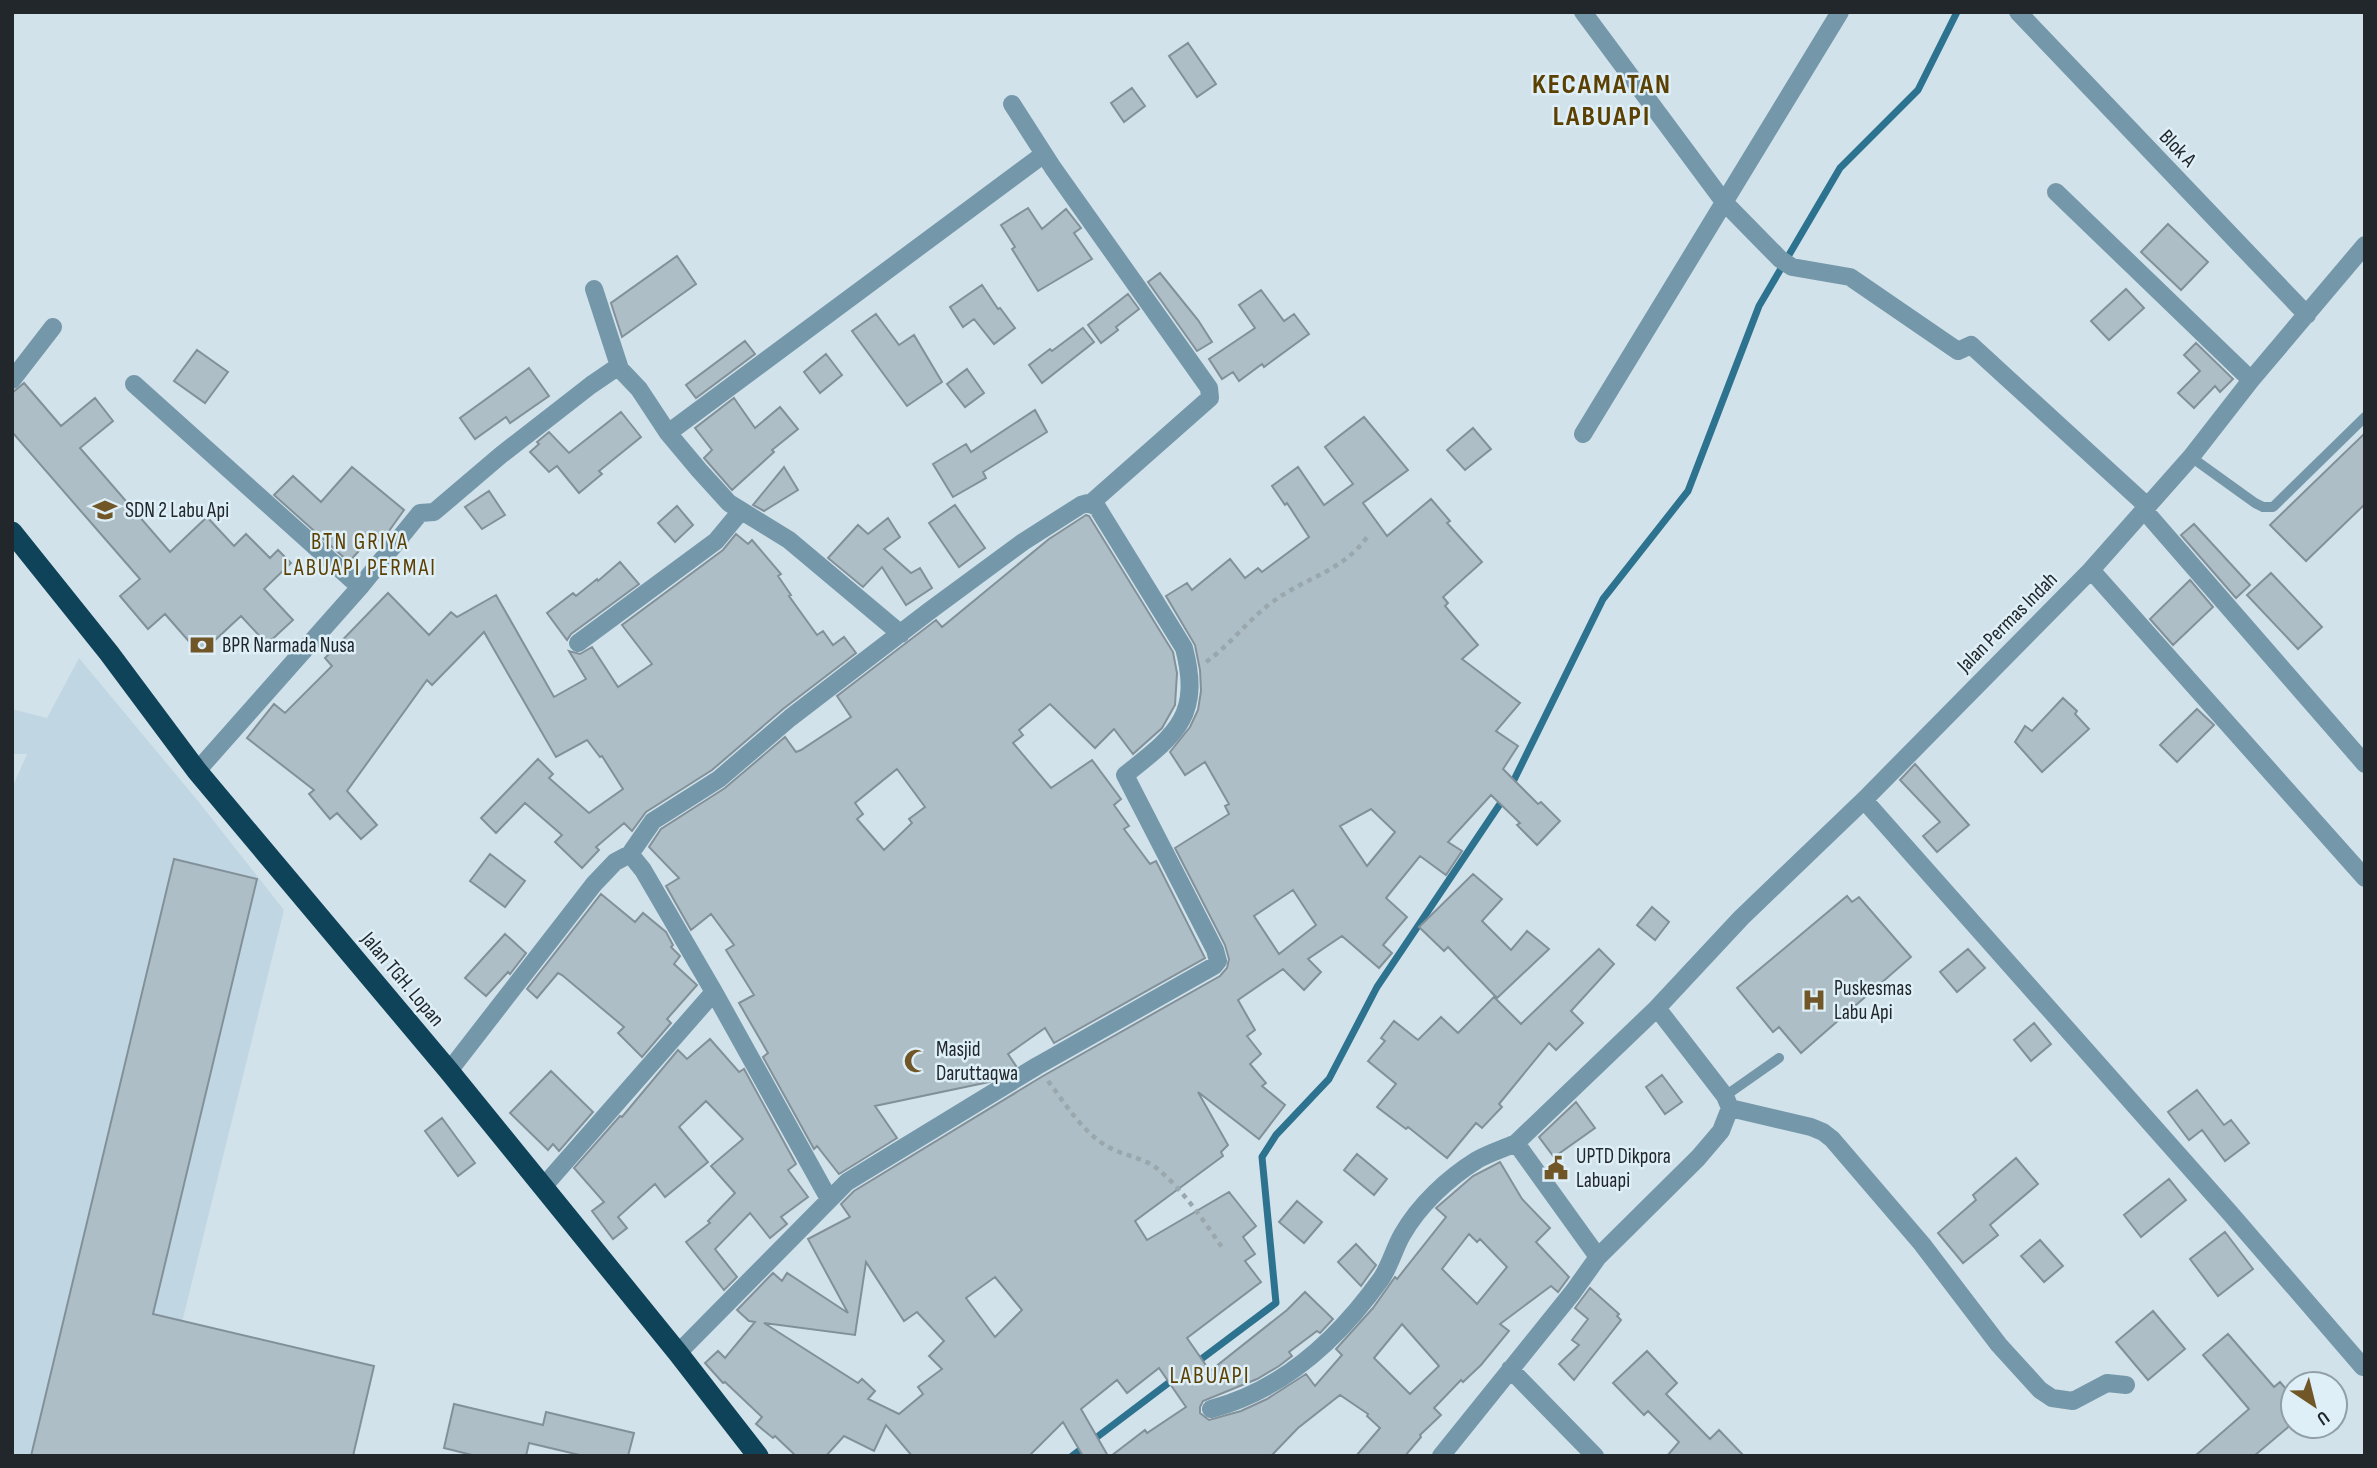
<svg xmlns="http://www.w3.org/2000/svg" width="2377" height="1468" viewBox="0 0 2377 1468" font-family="'Sofia Sans Condensed',sans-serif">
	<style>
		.built { fill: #c0d7e3 }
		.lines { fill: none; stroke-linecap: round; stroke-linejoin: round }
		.stream { stroke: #2d7390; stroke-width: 7 }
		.building { fill: #aebec6; stroke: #829199; stroke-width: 2; fill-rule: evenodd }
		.path { stroke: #9aa7ad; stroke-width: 4.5; stroke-dasharray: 5 5; stroke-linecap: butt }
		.lane { stroke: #7498aa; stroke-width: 10 }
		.street { stroke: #7498aa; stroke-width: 18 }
		.highway { stroke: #0f4359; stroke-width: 21 }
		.labels { text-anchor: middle; stroke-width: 5; stroke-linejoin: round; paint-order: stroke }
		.street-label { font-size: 21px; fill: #21272a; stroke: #dfeff8 }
		.poi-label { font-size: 21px; fill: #21272a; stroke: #dfeff8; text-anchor: start }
		.neighbourhood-label { font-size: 23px; letter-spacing: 2px; fill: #5b4002; stroke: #dfeff8 }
		.quarter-label { font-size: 24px; letter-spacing: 2px; fill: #5b4002; stroke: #dfeff8 }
		.district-label { font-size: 28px; font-weight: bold; letter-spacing: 2px; fill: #5b4002; stroke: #dfeff8 }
	</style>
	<rect width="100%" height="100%" fill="#d2e2ea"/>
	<!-- built -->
	<path class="built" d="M79 658 198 801 284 910 149 1456H12V788L27 754H12V709L47 718Z"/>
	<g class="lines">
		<!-- stream -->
		<path class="stream" d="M1510 788 1603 599 1688 491 1759 306 1840 168 1918 90 1957 12
			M1196 1363 1276 1303 1262 1157 1276 1135 1329 1079 1377 987 1504 798
			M1072 1456 1175 1378"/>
	</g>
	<!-- building -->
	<path class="building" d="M1188 43 1216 84 1197 97 1169 56Z
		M1132 88 1145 106 1124 122 1111 103Z
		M1028 208 1042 229 1066 209 1081 228 1074 233 1092 259 1038 291 1012 249 1015 247 1001 225Z
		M2168 224 2208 262 2181 290 2141 252Z
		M677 256 696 284 622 337 611 303Z
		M1160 273 1198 320 1212 342 1197 351 1148 282Z
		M982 285 998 309 1000 308 1015 328 994 344 974 319 963 327 950 307Z
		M2126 289 2144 308 2109 340 2091 321Z
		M1261 290 1284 321 1294 314 1309 334 1264 367 1262 364 1239 381 1233 372 1222 379 1209 359 1255 328 1239 305Z
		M1128 294 1139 309 1116 327 1118 330 1101 343 1088 325Z
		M876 314 899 345 914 335 942 382 907 406 852 331Z
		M1083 328 1094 342 1042 383 1029 365 1050 349 1052 351Z
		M745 341 755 354 696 398 686 385Z
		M2196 343 2233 379 2220 392 2215 386 2194 408 2178 393 2200 371 2184 355Z
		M197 350 228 372 205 403 174 381Z
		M826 354 842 375 820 393 804 372Z
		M529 368 549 396 510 423 506 417 475 439 460 418Z
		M967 369 984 393 965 407 947 384Z
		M24 383 61 426 95 398 113 421 80 448 170 552 207 517 234 546 246 534 270 558 278 550 291 563 264 589 293 620 267 644 241 616 200 654 165 614 148 629 120 596 140 579 12 432V393Z
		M734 398 755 428 780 407 798 429 772 450 774 452 732 490 704 458 712 450 695 428Z
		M1035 410 1047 432 983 472 986 478 953 497 933 464 966 444 971 452Z
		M621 412 641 437 599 471 602 474 579 493 557 466 549 472 530 452 539 444 537 442 549 432 569 453Z
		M1364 417 1408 470 1363 503 1387 536 1431 499 1450 521 1447 523 1482 562 1443 597 1448 603 1445 606 1478 645 1462 659 1520 703 1496 731 1518 746 1503 769 1538 804 1541 802 1560 821 1537 845 1517 825 1520 823 1491 795 1448 842 1462 851 1446 875 1420 856 1386 898 1407 917 1383 945 1392 953 1379 968 1342 936 1308 959 1321 972 1304 990 1283 969 1238 1000 1255 1030 1247 1036 1261 1054 1250 1064 1266 1083 1262 1086 1285 1105 1259 1139 1198 1092 1228 1145 1221 1152 1223 1156 1135 1221 1147 1240 1229 1192 1256 1226 1243 1237 1255 1254 1245 1261 1261 1282 1187 1338 1210 1371 1287 1310 1305 1292 1333 1319 1320 1333 1317 1331 1289 1352 1292 1356 1279 1366 1257 1379 1203 1401 1200 1407V1413L1209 1420 1241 1411 1267 1399 1306 1374 1315 1386 1342 1355 1336 1349 1373 1308 1395 1277 1397 1279 1446 1217 1436 1208 1473 1176 1500 1162 1522 1199 1550 1228 1536 1242 1569 1277 1558 1292 1551 1286 1500 1324 1509 1331 1481 1365 1463 1382 1461 1380 1434 1408 1441 1415 1420 1435 1421 1437 1405 1456H1356L1380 1428 1367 1416 1368 1414 1340 1395 1298 1428 1271 1456H1111L1145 1430 1147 1433 1186 1407 1159 1368 1127 1393 1117 1380 1081 1409 1108 1456H1083L1063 1422 1029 1456H912L886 1425 874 1451 844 1436 826 1456H796L775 1436 773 1438 756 1424 762 1417 725 1382 723 1383 705 1363 718 1351 725 1358 755 1322 749 1321 737 1310 773 1273 782 1281 787 1273 848 1313 808 1239 850 1217 841 1204 854 1191 1043 1076 1220 976 1227 968 1229 959 1225 945 1175 848 1229 814 1225 806 1229 804 1205 762 1185 775 1170 752 1190 727 1198 710 1201 691 1200 670 1195 645 1166 596 1187 583 1192 590 1230 559 1245 578 1258 568 1262 572 1309 537 1287 503 1285 505 1272 486 1298 467 1324 505 1353 484 1325 447ZM1371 809 1395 832 1367 866 1340 826ZM1293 890 1316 925 1279 954 1254 916ZM1469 1234 1477 1242 1480 1239 1507 1267 1477 1304 1442 1269ZM866 1262 904 1321 917 1312 944 1341 929 1356 942 1369 918 1387 923 1394 899 1414 868 1399 875 1391 862 1379 858 1383 764 1323 855 1335ZM995 1277 1022 1310 995 1337 966 1298ZM1402 1324 1439 1366 1410 1394 1374 1358Z
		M1473 428 1491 449 1465 470 1447 450Z
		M2365 433V504L2306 561 2270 525Z
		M352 467 404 510 381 542 373 535 349 562 274 495 293 476 321 502Z
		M784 467 798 490 764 511 753 505Z
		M489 491 505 515 482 529 465 507Z
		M955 505 985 548 959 567 929 523Z
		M677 506 693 525 675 542 658 523Z
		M1086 515 1089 516 1173 652 1177 673 1175 705 1162 728 1133 754 1114 729 1095 748 1050 704 1019 730 1023 735 1013 743 1051 788 1092 760 1121 799 1114 805 1129 826 1124 829 1150 864 1156 861 1205 958 1054 1043 1045 1028 1008 1054 1016 1066 989 1082 875 1106 897 1138 839 1174 817 1146 814 1149 763 1057 768 1053 739 1003 754 995 726 950 734 945 711 914 691 930 666 886 679 878 649 847 661 829 725 788 785 737 796 752 801 750 851 717 837 696 936 620 942 627 1049 539ZM897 769 925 807 909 819 912 823 884 850 857 819 863 814 855 803Z
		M888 518 900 537 884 549 911 573 920 568 932 588 906 605 882 567 863 587 828 558 858 525 868 534Z
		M2194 524 2250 585 2236 598 2181 535Z
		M736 534 748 544 752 540 781 574 778 576 791 595 789 596 817 635 823 631 833 645 844 637 856 653 783 709 712 770 646 812 632 831 624 823 596 847 599 850 582 868 555 842 562 835 525 803 496 833 481 818 538 759 553 774 549 778 589 813 623 789 602 756 600 757 587 740 556 757 484 632 432 685 427 680 347 791 377 825 361 839 337 813 330 819 309 794 314 790 247 738 274 704 285 713 332 666 325 658 388 593 429 635 451 612 457 617 496 595 554 697 586 679 569 651 580 654 592 647 618 687 652 664 622 625 723 550Z
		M620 562 639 584 571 634 567 640 547 613 573 593 576 596 597 579 598 581Z
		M2271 573 2322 627 2298 649 2247 595Z
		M2190 580 2213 607 2173 645 2150 619Z
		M2063 698 2077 711 2075 714 2089 729 2042 772 2015 742 2025 726 2032 731Z
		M2197 709 2214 725 2177 762 2160 745Z
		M1915 764 1969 825 1937 852 1923 836 1940 822 1900 780Z
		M490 854 525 881 505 907 470 881Z
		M174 859 257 879 153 1314 374 1366 353 1456H31Z
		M1473 874 1502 899 1482 921 1511 950 1527 931 1549 949 1497 998 1448 947 1444 951 1419 927Z
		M601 894 635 922 643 913 666 932 673 945 671 947 680 956 674 964 697 985 667 1019 671 1023 642 1057 618 1033 624 1027 562 975 558 973 537 998 527 989Z
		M1847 896 1852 902 1859 897 1911 957 1801 1053 1779 1027 1773 1032 1737 988Z
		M1652 907 1669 922 1655 940 1637 925Z
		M505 934 526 953 510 974 508 972 486 996 465 978Z
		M1599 949 1614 964 1571 1011 1583 1023 1556 1050 1549 1043 1499 1104 1502 1107 1482 1128 1476 1123 1447 1158 1408 1127 1406 1129 1377 1107 1396 1084 1368 1061 1385 1041 1381 1038 1394 1021 1418 1040 1441 1017 1458 1033 1494 997 1521 1024Z
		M1968 949 1985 968 1957 992 1940 972Z
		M2034 1023 2051 1044 2031 1061 2014 1040Z
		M710 1039 739 1072 744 1069 796 1164 788 1170 808 1197 781 1217 787 1224 770 1238 750 1213 715 1249 737 1277 724 1290 686 1242 710 1223 708 1221 735 1193 711 1166 743 1139 706 1101 679 1127 708 1162 665 1197 655 1184 618 1217 627 1228 613 1239 592 1211 604 1202 574 1168 620 1116 622 1117 678 1050 687 1059Z
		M551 1071 593 1112 559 1151 553 1144 548 1150 510 1113Z
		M1662 1075 1682 1102 1665 1114 1646 1087Z
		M2197 1090 2224 1125 2231 1120 2249 1143 2225 1161 2202 1130 2189 1140 2168 1112Z
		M1576 1102 1595 1128 1554 1157 1539 1137Z
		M442 1118 475 1163 458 1176 425 1131Z
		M1357 1154 1387 1179 1374 1195 1344 1170Z
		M2016 1158 2038 1184 1990 1225 1998 1235 1963 1263 1938 1233 1976 1200 1973 1195Z
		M2169 1179 2186 1200 2141 1237 2124 1215Z
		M1297 1201 1322 1222 1304 1243 1279 1222Z
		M2225 1232 2253 1269 2218 1296 2190 1259Z
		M2040 1240 2063 1266 2044 1282 2021 1256Z
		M1356 1244 1376 1265 1361 1286 1338 1262Z
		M1590 1288 1619 1314 1617 1316 1621 1320 1574 1380 1559 1364 1579 1345 1572 1340 1588 1319 1575 1308Z
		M2153 1311 2185 1349 2148 1380 2116 1342Z
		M2228 1334 2274 1387 2280 1382 2293 1397V1423L2254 1456H2195L2249 1409 2203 1355Z
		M1647 1351 1677 1383 1666 1394 1710 1439 1719 1430 1744 1456H1667L1679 1442 1648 1411 1644 1415 1613 1383Z
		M454 1404 543 1425 546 1412 634 1433 628 1456H584L529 1443 526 1456H476L444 1448Z"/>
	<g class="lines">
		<!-- path -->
		<path class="path" d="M1206 662C1230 645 1247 621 1271 603 1305 577 1341 573 1368 536
			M1048 1081C1065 1103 1081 1130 1105 1145 1122 1156 1144 1157 1159 1170 1185 1192 1205 1223 1224 1250"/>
		<!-- lane -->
		<path class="lane" d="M2191 457 2255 503 2263 507H2273L2365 417
			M1725 1096 1779 1058"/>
		<!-- street -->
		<path class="street" d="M1583 12 1724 202 1780 259 1792 267 1850 277 1958 351 1971 345 2147 506
			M2018 12 2307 315
			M1012 104 1053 168 1209 388 1210 398 1091 503
			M2056 192 2251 380
			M594 289 620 369 639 389 668 433 699 470 729 503 789 540 901 634
			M12 380 53 327
			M134 384 360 587
			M668 433 1044 154
			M1583 434 1840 12
			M2144 510 2365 764
			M2091 570 2365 878
			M578 643 716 541 741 511
			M197 771 360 587 420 513 434 512 501 455 591 385 613 370 620 369
			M1864 800 2230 1213 2363 1367
			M630 854 643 870 714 992 829 1199
			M449 1071 594 884 615 862 630 854 653 821 719 779 790 718 928 612 1023 542 1081 505 1088 503 1097 507 1184 648C1202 717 1175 735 1125 775L1215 950 1218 961 1214 966 1037 1066 847 1182 678 1353
			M1730 1108 1811 1127 1823 1132 1832 1139 1922 1244 1999 1345 2040 1390 2052 1398 2073 1401 2107 1383 2126 1385
			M543 1187 714 992
			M1598 1257 1516 1143 1657 1008 1741 918 1864 800 2091 570 2191 457 2251 380 2365 245
			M1510 1369 1595 1456
			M1211 1409C1283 1390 1339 1338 1381 1279 1390 1266 1394 1249 1402 1235 1419 1205 1448 1178 1477 1160 1489 1153 1503 1149 1516 1143
			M1441 1456 1573 1292 1598 1257 1698 1158 1721 1131 1730 1108 1725 1096 1657 1008"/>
		<!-- highway -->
		<path class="highway" d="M12 532 109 653 197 771 449 1071 678 1353 758 1456"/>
	</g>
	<!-- icons -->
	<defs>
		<g id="school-bare" transform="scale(1.89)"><path d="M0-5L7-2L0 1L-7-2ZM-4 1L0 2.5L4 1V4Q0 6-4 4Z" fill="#715728" stroke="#dfeff8" stroke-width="2.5" paint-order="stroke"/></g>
		<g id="bank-bare" transform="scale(1.89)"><path d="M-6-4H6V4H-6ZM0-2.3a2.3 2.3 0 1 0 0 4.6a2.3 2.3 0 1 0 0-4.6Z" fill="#715728" stroke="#dfeff8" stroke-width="2.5" paint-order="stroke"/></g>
		<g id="hospital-bare" transform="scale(1.89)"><path d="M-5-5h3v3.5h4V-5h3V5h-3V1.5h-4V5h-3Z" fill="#715728" stroke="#dfeff8" stroke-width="2.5" paint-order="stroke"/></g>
		<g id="mosque-bare" transform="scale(1.89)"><path d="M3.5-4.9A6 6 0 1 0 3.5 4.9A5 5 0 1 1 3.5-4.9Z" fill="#715728" stroke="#dfeff8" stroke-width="2.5" paint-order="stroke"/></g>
		<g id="civic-bare" transform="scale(1.89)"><path d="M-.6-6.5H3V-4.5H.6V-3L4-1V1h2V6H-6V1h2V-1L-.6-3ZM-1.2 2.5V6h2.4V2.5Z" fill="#715728" stroke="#dfeff8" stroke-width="2.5" paint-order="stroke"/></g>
	</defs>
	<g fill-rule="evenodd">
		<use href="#school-bare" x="105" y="510"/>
		<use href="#bank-bare" x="202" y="645"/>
		<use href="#hospital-bare" x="1814" y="1000"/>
		<use href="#mosque-bare" x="916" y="1061"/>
		<use href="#civic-bare" x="1556" y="1168"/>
	</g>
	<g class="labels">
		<!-- street labels -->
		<g class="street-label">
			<text transform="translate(2178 148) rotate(46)" y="7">Blok A</text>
			<text transform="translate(2007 622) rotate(-45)" y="7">Jalan Permas Indah</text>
			<text transform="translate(403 979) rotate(50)" y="7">Jalan TGH. Lopan</text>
		</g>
		<!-- poi labels -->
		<g class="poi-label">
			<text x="125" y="517">SDN 2 Labu Api</text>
			<text x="222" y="652">BPR Narmada Nusa</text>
			<text x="1834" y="995">Puskesmas<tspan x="1834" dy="24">Labu Api</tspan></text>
			<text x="936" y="1056">Masjid<tspan x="936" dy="24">Daruttaqwa</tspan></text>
			<text x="1576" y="1163">UPTD Dikpora<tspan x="1576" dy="24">Labuapi</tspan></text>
		</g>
		<!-- neighbourhood labels -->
		<g class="neighbourhood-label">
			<text x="360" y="549">BTN GRIYA<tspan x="360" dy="26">LABUAPI PERMAI</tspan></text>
		</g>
		<!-- quarter labels -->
		<g class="quarter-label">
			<text x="1210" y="1383">LABUAPI</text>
		</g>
		<!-- district labels -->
		<g class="district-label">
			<text x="1602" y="93">KECAMATAN<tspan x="1602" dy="32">LABUAPI</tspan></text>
		</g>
	</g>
	<!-- border -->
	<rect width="2377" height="1468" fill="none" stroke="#21272a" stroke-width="28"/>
	<!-- north arrow -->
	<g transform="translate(2314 1405) rotate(145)"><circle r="33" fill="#dfeff8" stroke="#939fa6" stroke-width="2"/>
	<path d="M0-5L12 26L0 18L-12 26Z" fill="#715728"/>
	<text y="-10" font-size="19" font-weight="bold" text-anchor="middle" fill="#21272a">U</text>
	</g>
</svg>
